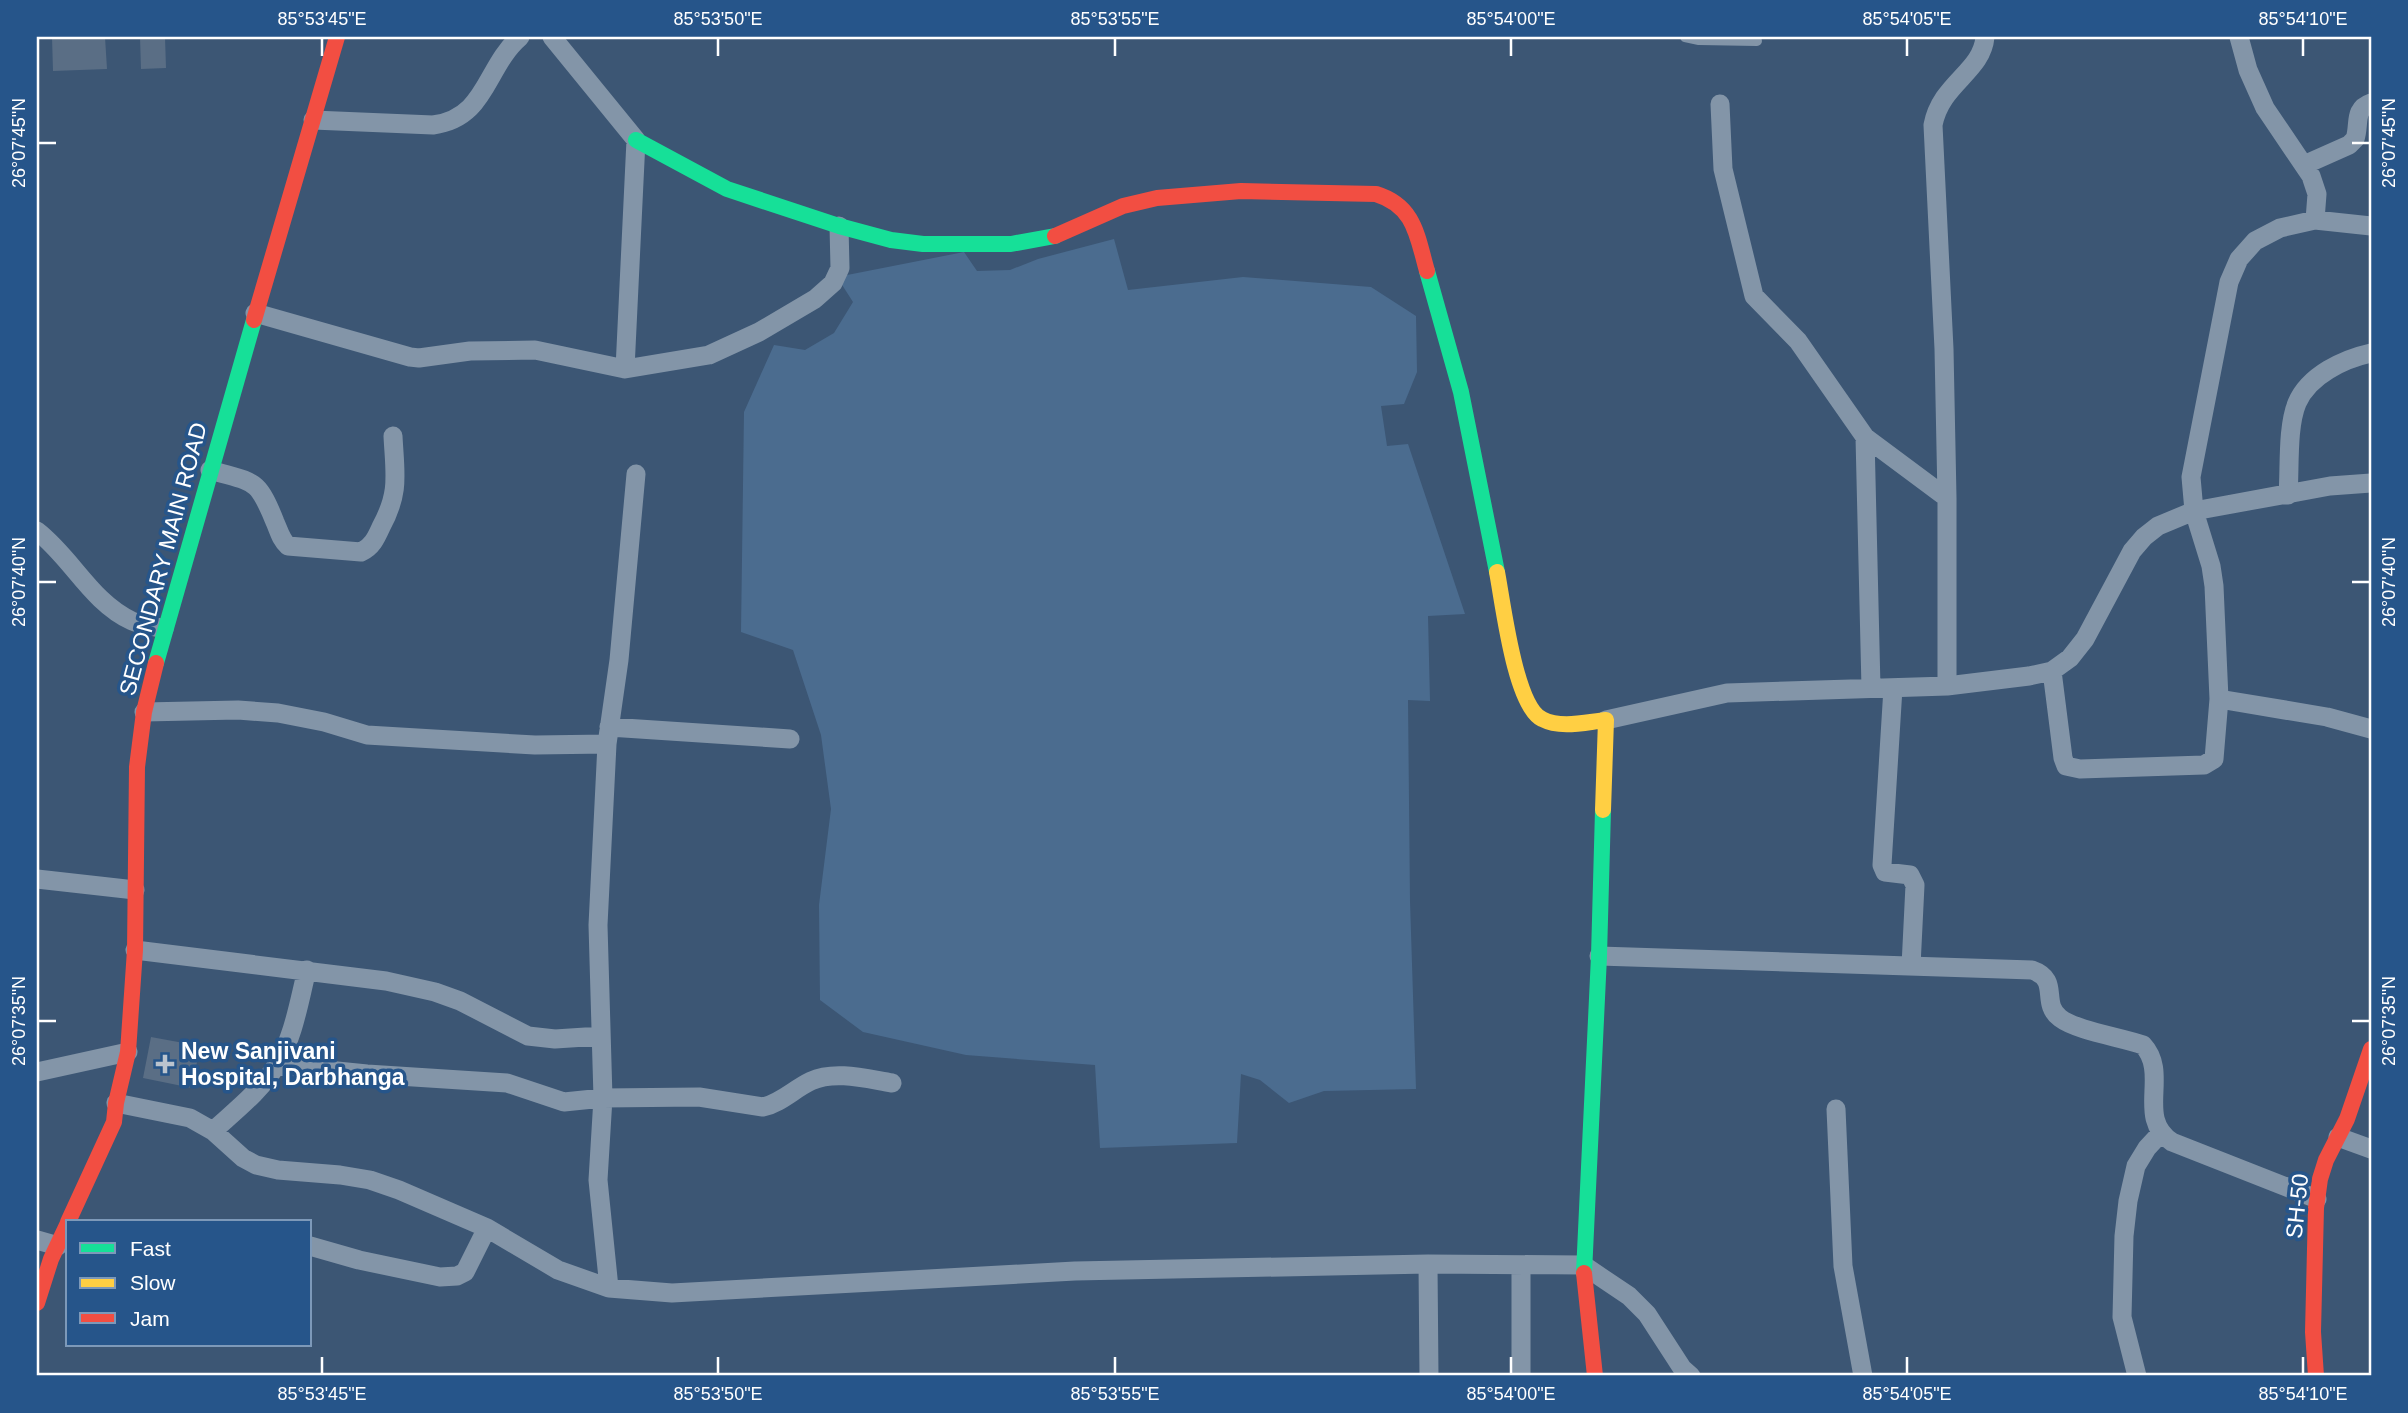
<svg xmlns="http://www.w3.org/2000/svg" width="2408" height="1413" viewBox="0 0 2408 1413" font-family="Arial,sans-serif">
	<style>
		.water { fill: #4b6c8f }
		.building { fill: #5a6e85 }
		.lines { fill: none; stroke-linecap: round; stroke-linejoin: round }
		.lane { stroke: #8395a8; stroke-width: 10 }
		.street { stroke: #8395a8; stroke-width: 19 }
		.fast { stroke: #16e098; stroke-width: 16 }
		.slow { stroke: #ffcf43; stroke-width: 16 }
		.jam { stroke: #f24e42; stroke-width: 16 }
		.ticks { fill: none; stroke: #fff; stroke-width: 2.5 }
		.poi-dot { fill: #bbc4ce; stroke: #26558a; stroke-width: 2.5 }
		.labels { text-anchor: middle; stroke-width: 7; stroke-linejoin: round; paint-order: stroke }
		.street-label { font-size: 23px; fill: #fff; stroke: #26558a }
		.poi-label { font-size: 23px; font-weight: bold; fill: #fff; stroke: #26558a; text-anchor: start }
		.neatline { fill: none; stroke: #fff; stroke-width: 2.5 }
		.ticks-label { font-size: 18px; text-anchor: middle; fill: #fff }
	</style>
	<rect width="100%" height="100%" fill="#3c5674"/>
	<!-- water -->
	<path class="water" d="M1114 239 1128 290 1243 277 1371 287 1416 316 1417 372 1404 404 1381 406 1387 446 1408 444 1465 614 1428 616 1430 701 1408 700 1410 901 1416 1089 1324 1091 1289 1103 1260 1080 1241 1074 1237 1143 1100 1148 1095 1065 966 1055 863 1032 820 1000 819 905 831 809 821 735 793 650 741 632 744 412 774 345 805 350 834 333 853 302 837 277 964 252 977 271 1010 270 1038 259Z"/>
	<!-- building -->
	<path class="building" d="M52 37H105L107 69 53 71Z
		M140 37H165L166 68 141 69Z
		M151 1037 200 1046 192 1088 143 1078Z"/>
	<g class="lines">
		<!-- lane -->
		<path class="lane" d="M1685 37 1699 40 1757 41"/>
		<!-- street -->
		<path class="street" d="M552 37 636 140 625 369
			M2239 37 2248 70 2265 108 2311 176 2317 194 2315 220
			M1720 104 1723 169 1754 296 1798 341 1865 437 1871 688
			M313 120 433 125C487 118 485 67 520 37
			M2304 165 2349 145 2355 139C2360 125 2353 109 2371 103
			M255 313 410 357 419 358 470 351 535 350 625 369 709 355 759 332 815 299 833 283 840 268 839 226
			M1865 437 1947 498V686
			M210 470C254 483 257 477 275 522 279 531 281 540 288 546L361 552C372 547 376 538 381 527 400 492 395 475 393 436
			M2288 495C2290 468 2287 427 2297 403 2309 375 2344 359 2371 353
			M1947 498 1944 349 1933 125C1941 83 1982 72 1985 37
			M37 531C72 558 91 602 132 621 141 625 153 626 164 629
			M2052 671 2063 758 2066 766 2080 769 2204 765 2214 759 2219 699 2214 586 2211 566 2194 511 2191 477 2229 282 2239 259 2255 241 2280 228 2315 220 2371 226
			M1893 688 1882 865 1885 872 1910 875 1915 885 1911 966
			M2219 699 2327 717 2371 729
			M144 712 238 710 278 713 324 722 367 735 535 745 607 744
			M1606 720 1727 693 1947 686 2029 676 2052 671 2070 658 2085 639 2132 551 2144 537 2158 526 2194 511 2330 486 2371 483
			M609 727 790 739
			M37 879 135 890
			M135 950 386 981 435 992 460 1001 528 1036 555 1039 601 1036
			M1599 956 2032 970C2061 980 2040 1003 2060 1018 2077 1031 2121 1037 2143 1045 2170 1074 2135 1118 2172 1142L2317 1199
			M277 1065 367 1074 507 1083 564 1102 603 1098 699 1097 763 1107C781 1103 794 1089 811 1081 835 1070 867 1079 892 1083
			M37 1072 128 1052
			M116 1103 190 1118 213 1131 243 1158 256 1165 278 1170 340 1175 370 1180 399 1190 487 1228 558 1270 609 1288 672 1293 1075 1271 1428 1264 1583 1265 1629 1296 1647 1314 1682 1368 1691 1376
			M1836 1109 1843 1266 1863 1376
			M213 1131C235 1111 262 1090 277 1064 294 1036 299 1001 307 970
			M2338 1137 2371 1149
			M37 1240 58 1246
			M310 1246 359 1260 440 1277 457 1276 465 1272 487 1228
			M1428 1264 1429 1376
			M609 1288 598 1180 603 1098 598 925 607 744 619 660 636 474
			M1521 1376V1265
			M2137 1376 2122 1317 2124 1236 2128 1201 2136 1166 2147 1148 2160 1134"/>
		<!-- fast -->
		<path class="fast" d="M636 140 727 189 839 226 891 240 923 244H1011L1055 236
			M1427 271 1461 392 1497 572
			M156 663 254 320
			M1584 1273 1599 956 1603 810"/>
		<!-- slow -->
		<path class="slow" d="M1497 572C1503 603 1515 706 1542 719 1561 729 1586 722 1606 720L1603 810"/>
		<!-- jam -->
		<path class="jam" d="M1055 236 1123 206 1157 198 1241 191 1376 194C1415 206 1417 236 1427 271
			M254 320 337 37
			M68 1222 114 1122 116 1103 128 1052 135 950 137 767 144 712 156 663
			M1584 1273 1595 1376
			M37 1303 51 1259 68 1223
			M2316 1376 2313 1332 2316 1208 2320 1179 2326 1160 2347 1119 2371 1049"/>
	</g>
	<!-- ticks -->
	<path class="ticks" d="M322 38V56M718 38V56M1115 38V56M1511 38V56M1907 38V56M2303 38V56M38 143H56M2352 143H2370M38 582H56M2352 582H2370M38 1021H56M2352 1021H2370M322 1357V1374M718 1357V1374M1115 1357V1374M1511 1357V1374M1907 1357V1374M2303 1357V1374"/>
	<!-- markers -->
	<path class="poi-dot" d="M161.5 1053.5h7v7h7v7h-7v7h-7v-7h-7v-7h7z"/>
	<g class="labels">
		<!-- street labels -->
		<g class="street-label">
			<text transform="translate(163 559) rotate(-75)" y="8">SECONDARY MAIN ROAD</text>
			<text transform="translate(2297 1206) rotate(-84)" y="8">SH-50</text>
		</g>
		<!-- poi labels -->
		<g class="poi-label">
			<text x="181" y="1059">New Sanjivani<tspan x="181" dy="26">Hospital, Darbhanga</tspan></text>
		</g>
	</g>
	<!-- border -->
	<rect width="2408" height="1413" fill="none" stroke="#26558a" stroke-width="77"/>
	<!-- legend -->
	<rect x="66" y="1220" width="245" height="126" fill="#26558a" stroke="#7d99b9" stroke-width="2"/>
	<rect x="80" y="1243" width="35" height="10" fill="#16e098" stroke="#7d99b9" stroke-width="2"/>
	<text x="130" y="1256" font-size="21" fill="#ffffff">Fast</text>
	<rect x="80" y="1278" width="35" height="10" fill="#ffcf43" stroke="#7d99b9" stroke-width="2"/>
	<text x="130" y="1290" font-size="21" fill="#ffffff">Slow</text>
	<rect x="80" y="1313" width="35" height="10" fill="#f24e42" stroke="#7d99b9" stroke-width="2"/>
	<text x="130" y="1326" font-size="21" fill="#ffffff">Jam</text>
	<rect x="38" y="38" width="2332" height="1336" class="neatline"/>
	<g class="ticks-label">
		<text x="322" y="25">85°53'45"E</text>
		<text x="718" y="25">85°53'50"E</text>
		<text x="1115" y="25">85°53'55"E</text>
		<text x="1511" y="25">85°54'00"E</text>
		<text x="1907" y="25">85°54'05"E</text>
		<text x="2303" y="25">85°54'10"E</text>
		<text transform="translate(19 143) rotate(-90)" y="6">26°07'45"N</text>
		<text transform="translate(2389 143) rotate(-90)" y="6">26°07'45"N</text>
		<text transform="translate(19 582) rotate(-90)" y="6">26°07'40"N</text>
		<text transform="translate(2389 582) rotate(-90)" y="6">26°07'40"N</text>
		<text transform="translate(19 1021) rotate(-90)" y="6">26°07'35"N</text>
		<text transform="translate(2389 1021) rotate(-90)" y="6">26°07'35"N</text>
		<text x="322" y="1400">85°53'45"E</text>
		<text x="718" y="1400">85°53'50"E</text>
		<text x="1115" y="1400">85°53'55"E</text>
		<text x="1511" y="1400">85°54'00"E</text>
		<text x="1907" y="1400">85°54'05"E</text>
		<text x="2303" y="1400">85°54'10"E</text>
	</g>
</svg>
